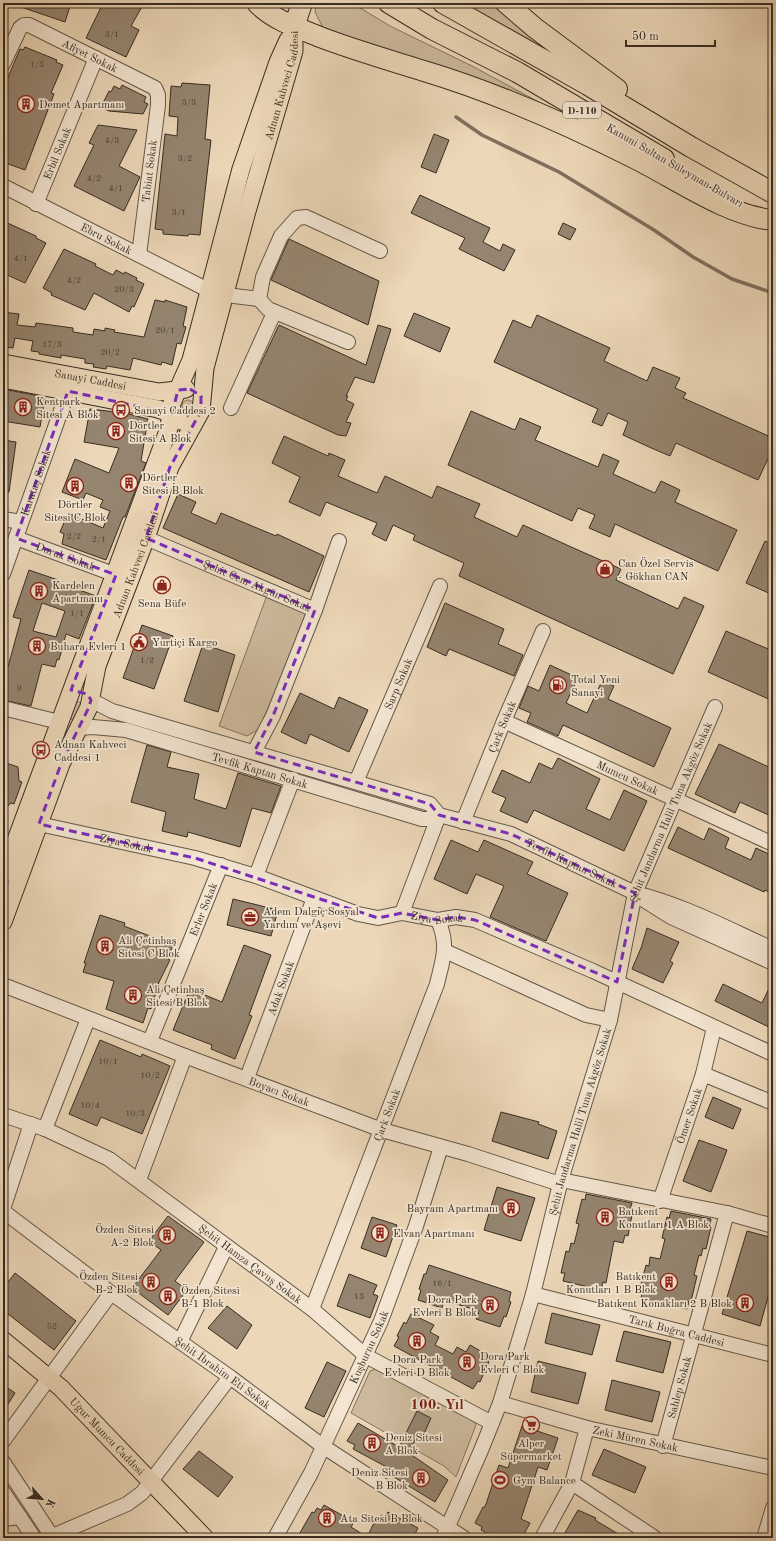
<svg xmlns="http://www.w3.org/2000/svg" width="776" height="1541" viewBox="0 0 776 1541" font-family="'Old Standard TT',serif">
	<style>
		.green { fill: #cdba9e; stroke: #827460 }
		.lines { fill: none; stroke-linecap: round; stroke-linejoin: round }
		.stream { stroke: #7e705d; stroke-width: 3.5 }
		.building { fill: #958570; stroke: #372d22; fill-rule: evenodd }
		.minor-casing { stroke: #645848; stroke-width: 16 }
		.major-casing { stroke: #372d22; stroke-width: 19 }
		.highway-casing { stroke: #372d22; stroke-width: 22 }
		.minor { stroke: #f3e5d1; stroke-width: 14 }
		.major { stroke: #ecd7b8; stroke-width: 17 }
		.highway { stroke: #ecd7b8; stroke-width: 20 }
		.marked { fill: none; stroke: #7b2cbf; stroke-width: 3; stroke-dasharray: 8 5; stroke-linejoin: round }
		.labels { text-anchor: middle; stroke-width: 3.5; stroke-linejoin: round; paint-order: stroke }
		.number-label { font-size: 9px; fill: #4e4336 }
		.shield { fill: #f3e5d1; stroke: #6f6456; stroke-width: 1 }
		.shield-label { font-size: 10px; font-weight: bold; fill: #372d22 }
		.street-label { font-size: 11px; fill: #372d22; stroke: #f3e5d1 }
		.poi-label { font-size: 11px; fill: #372d22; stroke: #f3e5d1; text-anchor: start }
		.district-label { font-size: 15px; font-weight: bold; fill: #7a1f14; stroke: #f3e5d1 }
	</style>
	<rect width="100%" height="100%" fill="#ecd7b8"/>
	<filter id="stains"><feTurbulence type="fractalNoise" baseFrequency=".005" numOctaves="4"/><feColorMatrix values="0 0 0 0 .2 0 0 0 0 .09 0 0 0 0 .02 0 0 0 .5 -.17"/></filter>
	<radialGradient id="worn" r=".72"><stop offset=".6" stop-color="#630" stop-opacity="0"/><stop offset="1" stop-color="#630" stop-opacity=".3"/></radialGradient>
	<!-- green -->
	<path class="green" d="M316 3H352L390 26 472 66 550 108 323 28 315 12Z
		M462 3H495L523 28 586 74Z
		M182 406a6 6 0 1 1 12 0a6 6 0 1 1-12 0Z
		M267 595 311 612 259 729 247 736 219 726Z
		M75 701 82 703 74 721 70 718Z
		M376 1369 383 1371 474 1421 476 1425 456 1477 444 1466 351 1413 370 1371Z"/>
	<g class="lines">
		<!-- stream -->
		<path class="stream" d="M456 117 482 135 559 172 654 230 693 257 732 279 773 293"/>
	</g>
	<!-- building -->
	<path class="building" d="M15 3H71L65 22 15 5Z
		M103 3H144L131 26 139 30 126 57 86 38Z
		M25 47 57 60 56 62 63 65 51 93 54 94 25 170 3 162V89L20 49 23 50Z
		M182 83 210 85 205 139 211 140 200 235 189 234 188 236 163 234V230L155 229 165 134 177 136 178 117 169 116 171 86 181 87Z
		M122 85 146 97 144 102 148 104 143 114 109 111 101 107 109 91 111 92 114 86 120 89Z
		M98 125 137 130 119 166 140 177 124 211 74 186 94 145 89 143Z
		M434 134 449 140 436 173 421 167Z
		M420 195 490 228 483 242 500 251 503 244 515 250 504 271 459 249 465 238 411 213Z
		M3 221 36 236V238L46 243 25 283 3 273Z
		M563 223 576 229 570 240 558 234Z
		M289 239 379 281 368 325 271 280Z
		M64 249 96 264 95 266 113 275 116 270 124 274 125 272 137 278 136 280 144 284 134 307 132 306 129 312 94 293 85 310 51 295 52 293 43 288Z
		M155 300 165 302V300L187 307 183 326 186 327 181 344 177 343 172 365 162 362 161 365 133 358 130 370 107 366 106 369 93 367 94 364 85 363V359L61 355V358L39 354V352L31 351 33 341 15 338 13 348 3 347V312L19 314 17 325 35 327 36 323 73 328V332L93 335 94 329 105 331V328L115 330 114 332 144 337Z
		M414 313 450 328 440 352 404 336Z
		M537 315 610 348 604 361 647 381 653 367 680 378 675 388 686 393 683 398 773 438V448L758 480 676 443 670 456 649 447 623 435 628 422 608 413 602 426 592 422 598 409 494 362 513 320 531 328Z
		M279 325 366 365 378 325 391 329 374 383 355 377 346 396H348L346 400 354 404 346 422 351 423 346 436 338 435 247 393Z
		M3 389 45 397 40 427 3 421Z
		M90 409 125 413 148 419 141 461 146 463 125 517H123L106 560 62 544 64 534 60 532 68 513 103 528 110 511 100 507 103 500 86 493 83 500 62 492 75 459 109 473 119 448 84 442Z
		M471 411 515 430 520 418 541 427 535 440 598 467 603 454 619 461 613 474 655 493 661 481 680 490 675 502 737 530 718 571 615 524 610 537 589 528 595 515 578 508 572 521 448 465Z
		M284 436 328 456 329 453 345 460 338 476 377 493 385 476 432 498 437 486 480 504 474 517 517 537 523 525 569 546 621 569 616 580 678 609 684 597 704 606 673 674 459 576 464 563 413 540 415 535 393 525 386 541 372 534 377 523 326 502 320 516 289 502 300 477 272 463Z
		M3 440 16 442 9 492H3Z
		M178 494 196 502 191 513 216 524 221 513 276 536 277 534 324 556 309 592 163 528Z
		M765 541 773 545V595L746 583Z
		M29 570 61 581 60 583 96 596 79 639 66 634 59 660 57 659 55 667 42 664 31 706 3 700V666L8 667 21 619 13 617ZM42 603 65 611 56 637 33 631Z
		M445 603 504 629 498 644 523 655 514 676 449 649 446 656 427 647Z
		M142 625 173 636 154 689 123 678Z
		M726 631 773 651V701L708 672Z
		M203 644 235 655 218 712 184 701Z
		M550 665 578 678 566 703 587 713 602 681 614 686 608 699 671 728 654 767 563 725 558 736 527 722 531 713 519 708 528 686 539 691Z
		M300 693 334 709 339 697 368 710 349 752 310 734 306 744 281 732Z
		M719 744 773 769V817L740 802 735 813 695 794Z
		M147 745 171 752 167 767 199 774 194 799 226 809 238 773 281 786 271 813 252 808 240 847 188 832 187 837 162 831 166 812 131 802Z
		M558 758 600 779 586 809 610 820 624 790 647 801 624 851 534 810 527 823 500 811 506 798 492 792 502 770 530 783 539 763 552 769Z
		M3 762 18 767 19 781 22 782 14 804 11 803 3 811Z
		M678 827 704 840 709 828 729 838 725 848 751 860 756 848 773 856V894L765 890 764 892 668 848Z
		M451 840 478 852 484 840 533 862 527 874 568 893 546 941 490 917 504 886 476 874 467 894 434 879Z
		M233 899 278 910 271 936 227 925Z
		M100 915 125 923 124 926 173 945 168 959 170 960 159 982 151 1009 148 1008 143 1023 106 1009 114 981 83 972 86 963H84Z
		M647 928 679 942 670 961 673 963 663 983 632 969 641 948Z
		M244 945 271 955 249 1015 252 1016 235 1059 211 1049 212 1045 173 1030 190 989 222 1002Z
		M773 980V1029L715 1001 723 984 762 1003Z
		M100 1040 141 1057 142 1054 170 1066 142 1134 101 1117 97 1126 69 1114Z
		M713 1097 741 1109 733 1129 705 1117Z
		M501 1112 539 1122 538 1124 557 1131 548 1159 492 1141Z
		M699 1140 727 1150 711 1192 683 1181Z
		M497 1187 535 1198 521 1241 484 1230Z
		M586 1194 632 1203 630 1210H633L628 1236 625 1235 623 1243 614 1241 606 1283 603 1282 601 1290 563 1281 565 1273H561L566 1251 569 1252 571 1243 574 1244 579 1224 576 1223 582 1199 585 1200Z
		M671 1211 711 1219 709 1227H711L706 1249 703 1248 701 1256 699 1255 694 1275 697 1276 691 1301H689L687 1309 641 1298 643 1289 640 1288 646 1265 649 1266 650 1257 660 1259 665 1239 662 1238 667 1217 669 1218Z
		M168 1216 204 1242 175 1281 187 1290 168 1315 132 1288 161 1250 149 1241Z
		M372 1217 397 1225 386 1257 361 1248Z
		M747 1231 773 1238V1279L760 1326 722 1314Z
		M429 1265 511 1292 509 1301 511 1302 506 1317 504 1316 500 1327 476 1319 479 1311 453 1303 444 1300 442 1308 418 1300 421 1290 419 1289 424 1274H426Z
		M15 1273 76 1321 54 1350 3 1310V1289Z
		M349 1274 377 1285 373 1294 378 1296 370 1318 337 1306Z
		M227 1306 252 1325 237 1349 208 1328Z
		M552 1313 600 1325 592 1355 545 1343Z
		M411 1314 434 1325 430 1332 439 1337 435 1345 453 1354 457 1347 466 1352 470 1345 491 1357 480 1382 478 1381 473 1389 394 1346 399 1337 397 1336 404 1322 406 1324Z
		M624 1331 671 1342 663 1373 616 1361Z
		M538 1361 586 1373 578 1404 531 1392Z
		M327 1362 346 1371 324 1417 305 1408Z
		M612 1380 660 1392 652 1422 605 1410Z
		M3 1385 15 1393 3 1412Z
		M417 1411 431 1418 422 1438 417 1435 409 1453 448 1480 435 1502 394 1477 396 1472 353 1449 355 1445 347 1441 358 1423 399 1447Z
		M522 1426 558 1438 547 1470 538 1467 521 1519 530 1523 522 1538H490L491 1535 481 1530 482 1527 475 1523 483 1507H485L499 1465 508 1468Z
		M604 1449 646 1467 635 1493 592 1475Z
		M199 1451 233 1477 218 1497 183 1469Z
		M324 1505 354 1522 351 1527 367 1537 376 1519 379 1520 381 1515 385 1517 388 1512 418 1528 413 1538H297L312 1512 314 1513 317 1508 321 1510Z
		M578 1510 596 1518 595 1520 625 1538H562Z"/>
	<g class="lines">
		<!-- minor casing -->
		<g class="minor-casing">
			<g id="minor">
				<path id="s1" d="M3 64 20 28 24 25H29L155 88 158 95V105L139 255"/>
				<path id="s2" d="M3 186 210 291"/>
				<path id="s3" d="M36 204 96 58"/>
				<path d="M226 295 259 299"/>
				<path d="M348 342 268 309 259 299 263 277 281 236 297 218 306 217 380 251"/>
				<path d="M231 408 274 313"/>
				<path d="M3 519 21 522"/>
				<path id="s4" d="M16 538 116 575"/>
				<path id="s5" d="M146 538 315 610 273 716 254 752"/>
				<path id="s6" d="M3 574 68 391"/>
				<path d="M315 610 339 541"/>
				<path id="s7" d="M91 700 112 711 430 804 439 815 511 834 635 893C684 905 728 929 773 949"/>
				<path d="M3 708 59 722"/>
				<path id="s8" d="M504 721 773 844"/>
				<path id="s9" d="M79 728 93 727 126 730 422 819H429L439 815"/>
				<path id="s10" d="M356 782 440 586"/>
				<path id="s11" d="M463 822 504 721 543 631"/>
				<path id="s12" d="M39 824 195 858 256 876 358 914 378 918 402 913 438 920 456 917 475 920 593 971 773 1054"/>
				<path d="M256 876 293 779"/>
				<path d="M644 900 671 917 773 963"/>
				<path d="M402 913 439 815"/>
				<path d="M445 951 586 1015 610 1020"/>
				<path id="s13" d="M3 985 185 1056 382 1130 468 1154 560 1184"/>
				<path id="s14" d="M150 1041 221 865"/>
				<path d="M703 1074 773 1103"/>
				<path id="s15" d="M247 1078 314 898"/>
				<path id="s16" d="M3 1115 45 1129 109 1159 312 1309 366 1356 492 1423"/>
				<path d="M45 1129 88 1019"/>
				<path d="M139 1180 185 1056"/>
				<path d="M561 1180 727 1213 773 1226"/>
				<path id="s17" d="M660 1201 703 1074 714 1028"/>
				<path d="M3 1209 31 1124"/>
				<path id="s18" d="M3 1211 111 1293 230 1377 324 1447 464 1538"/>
				<path id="s19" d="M533 1294 773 1355"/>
				<path id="s20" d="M312 1309 437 984C443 958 449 946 438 920"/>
				<path d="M180 1342 226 1247"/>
				<path id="s21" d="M500 1403 587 1428 773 1468"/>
				<path d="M3 1441 111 1293"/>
				<path id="s22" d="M663 1446 727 1213"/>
				<path d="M3 1462 53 1538"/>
				<path d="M572 1483 655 1538"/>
				<path d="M3 1492 34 1538"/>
				<path d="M3 1519 20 1517"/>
				<path d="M48 1538 127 1504 142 1493 230 1377"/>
				<path id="s23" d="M275 1538 311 1473 381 1321 416 1226 441 1147"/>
				<path id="s24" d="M443 1538 482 1448 500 1403 533 1294 561 1180 610 1020 635 893 715 707"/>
				<path d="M542 1538 572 1483 587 1428"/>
				<path d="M764 1538 773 1508"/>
			</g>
		</g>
		<!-- major casing -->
		<g class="major-casing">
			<g id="major">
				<path id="s25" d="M3 363 159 392 186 389"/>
				<path d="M3 379 158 409 172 414 180 421"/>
				<path d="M3 875 169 428 172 403 191 360 241 169 278 62 288 40"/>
				<path id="s26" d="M3 922 61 764 89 707 97 666 146 538 170 467 201 411 205 368 247 211 294 51V27"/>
				<path id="s27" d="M3 1340 61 1388 205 1538"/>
			</g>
		</g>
		<!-- highway casing -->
		<g class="highway-casing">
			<path id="highway" d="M257 3C273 20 298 28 320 37 354 50 389 60 424 71 497 93 567 124 636 159 676 179 728 216 773 220
				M389 3 432 29 517 72 664 159
				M443 3 588 85 691 147 773 193
				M506 3 535 28 617 89
				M294 27 302 3"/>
		</g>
		<!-- minor -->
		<use href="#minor" class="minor"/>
		<!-- major -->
		<use href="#major" class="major"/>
		<!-- highway -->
		<use href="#highway" class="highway"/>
	</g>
	<!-- marked area -->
	<path class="marked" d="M190 389 201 396V411L170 467 146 538 315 610 273 716 254 752 430 804 439 815 511 834 635 893 617 982 475 920 456 917 438 920 402 913 378 918 195 858 39 824 61 764 89 707 91 700 87 694 71 690 116 575 16 538 68 391 172 414 178 390Z"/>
	<!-- icons -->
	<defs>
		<g id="building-ring" transform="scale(0.9)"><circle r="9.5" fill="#f3e5d1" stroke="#8f2418" stroke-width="1.5"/><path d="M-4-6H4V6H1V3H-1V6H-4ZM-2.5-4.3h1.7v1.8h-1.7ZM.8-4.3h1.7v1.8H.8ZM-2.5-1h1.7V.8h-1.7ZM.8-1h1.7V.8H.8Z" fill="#8f2418"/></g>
		<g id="bus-ring" transform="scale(0.9)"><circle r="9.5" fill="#f3e5d1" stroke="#8f2418" stroke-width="1.5"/><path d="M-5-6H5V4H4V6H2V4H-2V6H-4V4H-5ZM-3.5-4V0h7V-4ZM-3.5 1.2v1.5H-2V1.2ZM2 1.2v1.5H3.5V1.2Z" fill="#8f2418"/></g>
		<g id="shop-ring" transform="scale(0.9)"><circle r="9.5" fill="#f3e5d1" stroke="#8f2418" stroke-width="1.5"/><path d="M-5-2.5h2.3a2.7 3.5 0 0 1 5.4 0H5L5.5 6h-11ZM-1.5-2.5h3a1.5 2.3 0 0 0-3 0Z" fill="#8f2418"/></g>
		<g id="civic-ring" transform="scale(0.9)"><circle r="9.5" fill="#f3e5d1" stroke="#8f2418" stroke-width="1.5"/><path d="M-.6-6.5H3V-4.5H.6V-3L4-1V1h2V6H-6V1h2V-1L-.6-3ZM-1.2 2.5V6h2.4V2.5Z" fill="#8f2418"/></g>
		<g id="fuel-ring" transform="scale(0.9)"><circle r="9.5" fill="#f3e5d1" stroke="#8f2418" stroke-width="1.5"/><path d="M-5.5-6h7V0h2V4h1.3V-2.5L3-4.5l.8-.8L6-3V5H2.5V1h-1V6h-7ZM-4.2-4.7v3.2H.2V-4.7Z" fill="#8f2418"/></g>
		<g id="office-ring" transform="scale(0.9)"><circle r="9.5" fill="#f3e5d1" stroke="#8f2418" stroke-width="1.5"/><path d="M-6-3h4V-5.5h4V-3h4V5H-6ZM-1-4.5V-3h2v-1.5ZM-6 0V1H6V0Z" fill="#8f2418"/></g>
		<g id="supermarket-ring" transform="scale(0.9)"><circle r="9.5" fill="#f3e5d1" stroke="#8f2418" stroke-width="1.5"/><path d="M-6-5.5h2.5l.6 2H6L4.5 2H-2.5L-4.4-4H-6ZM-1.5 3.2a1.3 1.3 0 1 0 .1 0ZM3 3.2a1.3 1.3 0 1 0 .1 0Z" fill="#8f2418"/></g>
		<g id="stadium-ring" transform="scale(0.9)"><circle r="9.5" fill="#f3e5d1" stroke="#8f2418" stroke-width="1.5"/><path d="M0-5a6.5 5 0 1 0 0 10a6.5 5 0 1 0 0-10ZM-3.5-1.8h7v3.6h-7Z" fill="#8f2418"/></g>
	</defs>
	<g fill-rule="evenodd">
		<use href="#building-ring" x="26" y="104"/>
		<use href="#building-ring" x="23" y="407"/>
		<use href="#bus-ring" x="121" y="410"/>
		<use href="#building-ring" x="116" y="431"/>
		<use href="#building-ring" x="129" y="483"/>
		<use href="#building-ring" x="75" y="486"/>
		<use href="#shop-ring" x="605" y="569"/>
		<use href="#shop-ring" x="162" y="585"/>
		<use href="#building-ring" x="39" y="591"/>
		<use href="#civic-ring" x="139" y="642"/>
		<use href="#building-ring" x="37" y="646"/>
		<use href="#fuel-ring" x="558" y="685"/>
		<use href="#bus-ring" x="41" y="750"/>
		<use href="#office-ring" x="250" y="917"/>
		<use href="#building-ring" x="105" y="946"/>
		<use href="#building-ring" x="133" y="995"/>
		<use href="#building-ring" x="511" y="1208"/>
		<use href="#building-ring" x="605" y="1217"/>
		<use href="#building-ring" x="380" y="1233"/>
		<use href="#building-ring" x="167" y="1235"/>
		<use href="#building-ring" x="151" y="1282"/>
		<use href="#building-ring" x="669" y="1282"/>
		<use href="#building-ring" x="168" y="1296"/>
		<use href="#building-ring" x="745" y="1303"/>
		<use href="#building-ring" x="490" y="1305"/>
		<use href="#building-ring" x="417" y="1341"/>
		<use href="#building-ring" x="467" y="1362"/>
		<use href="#supermarket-ring" x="531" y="1425"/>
		<use href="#building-ring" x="372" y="1443"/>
		<use href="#building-ring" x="421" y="1478"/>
		<use href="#stadium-ring" x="500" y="1480"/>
		<use href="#building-ring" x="327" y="1518"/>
	</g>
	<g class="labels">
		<!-- number labels -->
		<g class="number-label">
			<text x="112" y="37">3/1</text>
			<text x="37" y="67">1/3</text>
			<text x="189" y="105">3/3</text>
			<text x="112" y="143">4/3</text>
			<text x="185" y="161">3/2</text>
			<text x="94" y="181">4/2</text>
			<text x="116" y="191">4/1</text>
			<text x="179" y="215">3/1</text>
			<text x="21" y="261">4/1</text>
			<text x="74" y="283">4/2</text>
			<text x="124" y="292">20/3</text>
			<text x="165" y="333">20/1</text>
			<text x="52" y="347">17/3</text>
			<text x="110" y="355">20/2</text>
			<text x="74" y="539">2/2</text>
			<text x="99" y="542">2/1</text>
			<text x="77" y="616">1/1</text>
			<text x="147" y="663">1/2</text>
			<text x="19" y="691">9</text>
			<text x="108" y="1064">10/1</text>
			<text x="150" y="1078">10/2</text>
			<text x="90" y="1108">10/4</text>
			<text x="135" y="1116">10/3</text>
			<text x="442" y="1286">16/1</text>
			<text x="359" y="1299">13</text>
			<text x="52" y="1329">52</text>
		</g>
		<!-- shield labels -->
		<rect class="shield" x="563" y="102" width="38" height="16" rx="3"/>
		<g class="shield-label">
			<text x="582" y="114">D-110</text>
		</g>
		<!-- street labels -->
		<g class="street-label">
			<text dy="4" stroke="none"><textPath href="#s1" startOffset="118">Afiyet Sokak</textPath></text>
			<text dy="4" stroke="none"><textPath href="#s26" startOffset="886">Adnan Kahveci Caddesi</textPath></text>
			<text dy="4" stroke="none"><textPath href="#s3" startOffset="55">Erbil Sokak</textPath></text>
			<text transform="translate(675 165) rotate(30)" y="4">Kanuni Sultan Süleyman Bulvarı</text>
			<text transform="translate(149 171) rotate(-83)" y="4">Tabiat Sokak</text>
			<text dy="4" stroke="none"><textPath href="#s2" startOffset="116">Ebru Sokak</textPath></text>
			<text dy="4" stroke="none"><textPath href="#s25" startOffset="89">Sanayi Caddesi</textPath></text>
			<text dy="4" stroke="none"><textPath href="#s6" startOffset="97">Karataş Sokak</textPath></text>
			<text dy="4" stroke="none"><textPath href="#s4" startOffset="53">Doruk Sokak</textPath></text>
			<text dy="4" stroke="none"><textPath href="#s26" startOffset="382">Adnan Kahveci Caddesi</textPath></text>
			<text dy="4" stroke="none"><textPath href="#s5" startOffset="121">Şehit Cem Akgün Sokak</textPath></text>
			<text dy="4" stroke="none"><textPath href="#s10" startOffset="107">Sarp Sokak</textPath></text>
			<text dy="4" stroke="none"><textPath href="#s11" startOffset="103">Çark Sokak</textPath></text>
			<text dy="4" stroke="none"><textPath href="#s9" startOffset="187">Tevfik Kaptan Sokak</textPath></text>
			<text dy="4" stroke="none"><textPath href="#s8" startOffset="136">Mumcu Sokak</textPath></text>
			<text dy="4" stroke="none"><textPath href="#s24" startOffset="763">Şehit Jandarma Halil Tuna Akgöz Sokak</textPath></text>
			<text dy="4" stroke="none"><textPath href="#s12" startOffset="89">Ziya Sokak</textPath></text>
			<text dy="4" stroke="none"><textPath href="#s7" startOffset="511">Tevfik Kaptan Sokak</textPath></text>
			<text dy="4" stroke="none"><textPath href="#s14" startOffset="142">Erler Sokak</textPath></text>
			<text dy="4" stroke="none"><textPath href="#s12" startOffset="413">Ziya Sokak</textPath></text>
			<text dy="4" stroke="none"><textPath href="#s15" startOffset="96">Adak Sokak</textPath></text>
			<text dy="4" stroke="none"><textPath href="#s13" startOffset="296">Boyacı Sokak</textPath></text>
			<text dy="4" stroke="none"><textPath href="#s17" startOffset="90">Ömer Sokak</textPath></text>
			<text dy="4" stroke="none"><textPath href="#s20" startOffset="208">Çark Sokak</textPath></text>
			<text dy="4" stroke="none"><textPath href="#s24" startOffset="439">Şehit Jandarma Halil Tuna Akgöz Sokak</textPath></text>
			<text dy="4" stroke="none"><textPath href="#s16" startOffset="291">Şehit Hamza Çavuş Sokak</textPath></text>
			<text dy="4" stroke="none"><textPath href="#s19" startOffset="148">Tarık Buğra Caddesi</textPath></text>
			<text dy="4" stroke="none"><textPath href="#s23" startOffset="213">Kuşburnu Sokak</textPath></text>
			<text dy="4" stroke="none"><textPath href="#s18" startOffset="273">Şehit İbrahim Eti Sokak</textPath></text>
			<text dy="4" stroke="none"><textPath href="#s22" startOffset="61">Sahlep Sokak</textPath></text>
			<text dy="4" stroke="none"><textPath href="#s27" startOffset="142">Uğur Mumcu Caddesi</textPath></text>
			<text dy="4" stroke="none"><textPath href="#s21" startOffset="140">Zeki Müren Sokak</textPath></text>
		</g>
		<!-- poi labels -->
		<g class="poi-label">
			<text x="39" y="108">Demet Apartmanı</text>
			<text x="36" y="405">Kentpark<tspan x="36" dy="13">Sitesi A Blok</tspan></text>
			<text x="134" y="414">Sanayi Caddesi 2</text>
			<text x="129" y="429">Dörtler<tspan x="129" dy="13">Sitesi A Blok</tspan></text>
			<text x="142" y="481">Dörtler<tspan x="142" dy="13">Sitesi B Blok</tspan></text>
			<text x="75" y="508" text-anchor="middle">Dörtler<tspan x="75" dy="13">Sitesi C Blok</tspan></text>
			<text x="618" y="567">Can Özel Servis<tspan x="618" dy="13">- Gökhan CAN</tspan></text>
			<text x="52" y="589">Kardelen<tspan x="52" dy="13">Apartmanı</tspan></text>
			<text x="162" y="607" text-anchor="middle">Sena Büfe</text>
			<text x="152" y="646">Yurtiçi Kargo</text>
			<text x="50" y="650">Buhara Evleri 1</text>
			<text x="571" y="683">Total Yeni<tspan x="571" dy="13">Sanayi</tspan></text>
			<text x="54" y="748">Adnan Kahveci<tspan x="54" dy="13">Caddesi 1</tspan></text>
			<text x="263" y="915">Adem Dalgıç Sosyal<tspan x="263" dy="13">Yardım ve Aşevi</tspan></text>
			<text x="118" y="944">Ali Çetinbaş<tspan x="118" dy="13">Sitesi C Blok</tspan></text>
			<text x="146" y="993">Ali Çetinbaş<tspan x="146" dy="13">Sitesi B Blok</tspan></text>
			<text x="498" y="1212" text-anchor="end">Bayram Apartmanı</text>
			<text x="618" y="1215">Batıkent<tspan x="618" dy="13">Konutları 1 A Blok</tspan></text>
			<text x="154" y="1233" text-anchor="end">Özden Sitesi<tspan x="154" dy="13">A-2 Blok</tspan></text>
			<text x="393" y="1237">Elvan Apartmanı</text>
			<text x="138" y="1280" text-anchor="end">Özden Sitesi<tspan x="138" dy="13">B-2 Blok</tspan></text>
			<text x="656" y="1280" text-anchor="end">Batıkent<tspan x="656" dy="13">Konutları 1 B Blok</tspan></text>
			<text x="181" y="1294">Özden Sitesi<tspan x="181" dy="13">B-1 Blok</tspan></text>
			<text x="477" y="1303" text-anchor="end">Dora Park<tspan x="477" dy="13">Evleri B Blok</tspan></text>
			<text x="732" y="1307" text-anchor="end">Batıkent Konakları 2 B Blok</text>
			<text x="480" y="1360">Dora Park<tspan x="480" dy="13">Evleri C Blok</tspan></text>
			<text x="417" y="1363" text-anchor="middle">Dora Park<tspan x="417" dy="13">Evleri D Blok</tspan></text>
			<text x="385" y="1441">Deniz Sitesi<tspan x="385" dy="13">A Blok</tspan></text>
			<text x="531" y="1447" text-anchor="middle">Alper<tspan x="531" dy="13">Süpermarket</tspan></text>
			<text x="408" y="1476" text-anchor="end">Deniz Sitesi<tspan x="408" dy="13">B Blok</tspan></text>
			<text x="513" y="1484">Gym Balance</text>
			<text x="340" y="1522">Ata Sitesi B Blok</text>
		</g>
		<!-- district labels -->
		<g class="district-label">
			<text x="437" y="1409">100. Yıl</text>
		</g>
	</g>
	<!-- margin -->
	<rect width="776" height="1541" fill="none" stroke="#ecd7b8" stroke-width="16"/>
	<rect x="4" y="4" width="768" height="1533" fill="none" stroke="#372d22" stroke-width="2"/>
	<rect x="8" y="8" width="760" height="1525" fill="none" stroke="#372d22"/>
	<!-- north arrow -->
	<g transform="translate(42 1499) rotate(117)" stroke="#f3e5d1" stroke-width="3" paint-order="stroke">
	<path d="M0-3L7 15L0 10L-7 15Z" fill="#372d22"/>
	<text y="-6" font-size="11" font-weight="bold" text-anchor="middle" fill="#372d22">K</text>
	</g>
	<!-- scale -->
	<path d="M626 40v6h89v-6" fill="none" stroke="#372d22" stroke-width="2"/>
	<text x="632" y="40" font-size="12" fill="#372d22" stroke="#f3e5d1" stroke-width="3" paint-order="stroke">50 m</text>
	<rect width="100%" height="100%" filter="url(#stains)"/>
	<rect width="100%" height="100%" fill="url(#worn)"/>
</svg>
